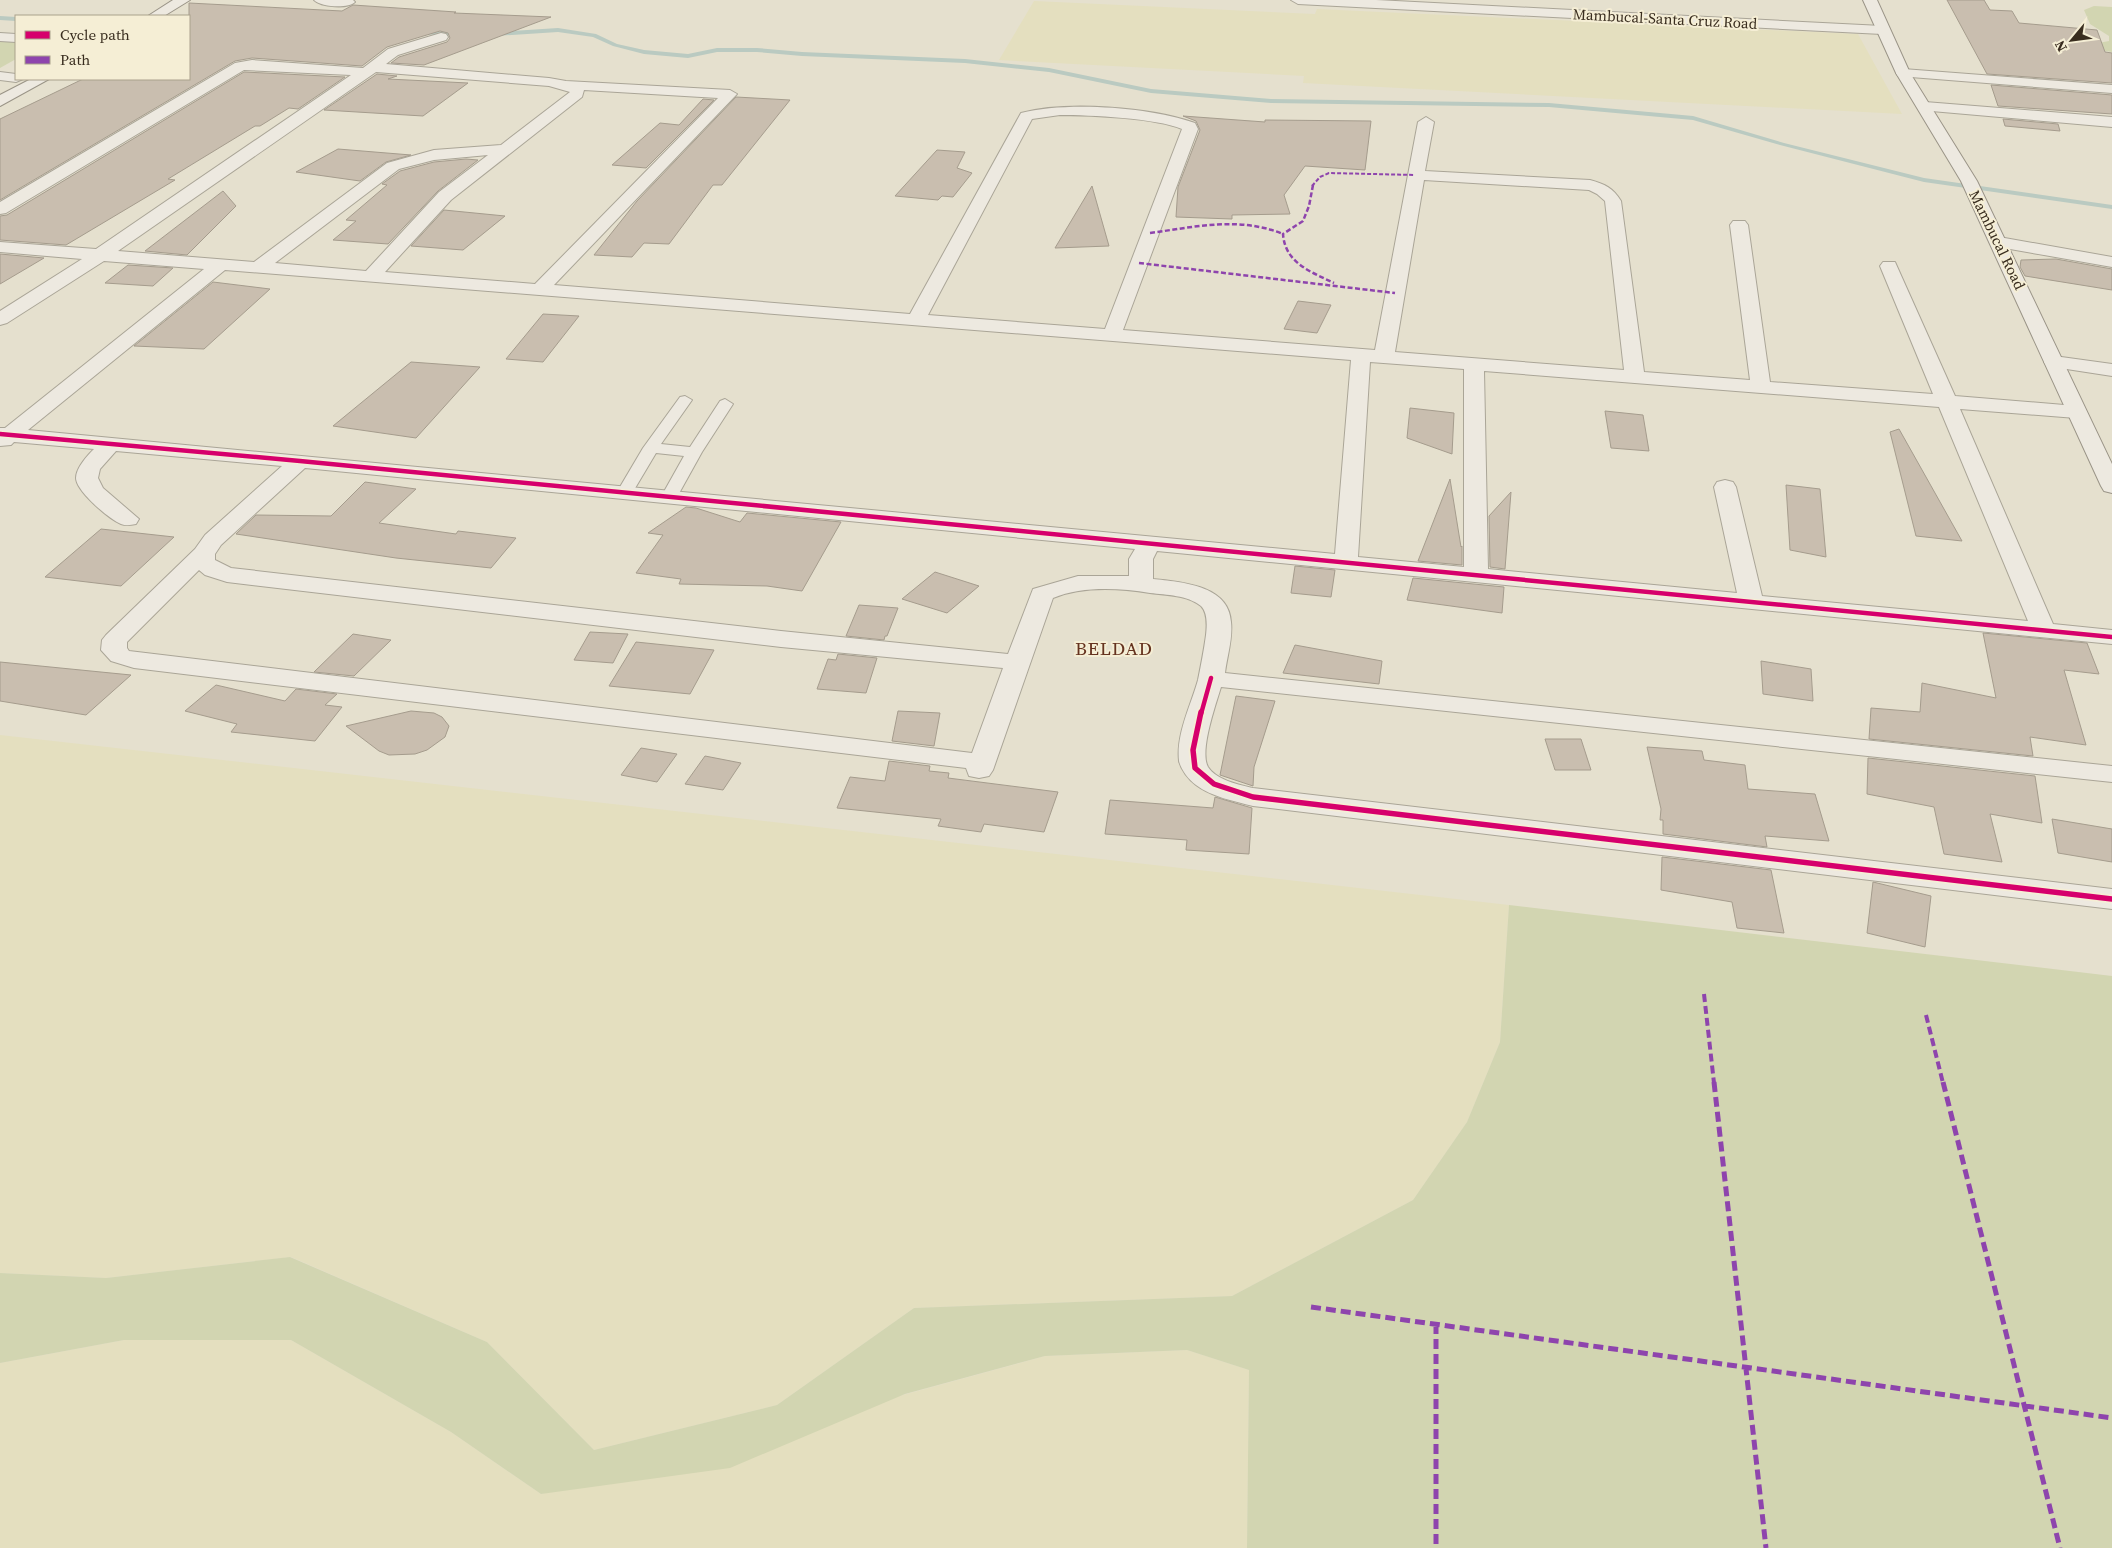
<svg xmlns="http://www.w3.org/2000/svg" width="2112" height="1548" viewBox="0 0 2112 1548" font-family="'Source Serif 4',serif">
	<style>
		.farmland { fill: #e4dfbf }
		.green { fill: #d2d5b1 }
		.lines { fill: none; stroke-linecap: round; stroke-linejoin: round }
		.stream { fill: #bacac1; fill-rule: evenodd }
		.building { fill: #c9beaf; stroke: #a59c8d }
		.lane-casing { stroke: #aaa597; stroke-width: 2 }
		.street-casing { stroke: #aaa597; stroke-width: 2 }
		.secondary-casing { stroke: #9a9487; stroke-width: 2 }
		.lane { fill: #ede9e0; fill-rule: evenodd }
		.street { fill: #ede9e0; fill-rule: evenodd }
		.secondary { fill: #ede9e0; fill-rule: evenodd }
		.quiet-far3 { stroke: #8e44ad; stroke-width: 2; stroke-dasharray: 4 2; stroke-linecap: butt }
		.quiet-far2 { stroke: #8e44ad; stroke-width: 2.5; stroke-dasharray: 5 2.5; stroke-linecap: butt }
		.quiet-far1 { stroke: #8e44ad; stroke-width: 4; stroke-dasharray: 8 4; stroke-linecap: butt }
		.quiet { stroke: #8e44ad; stroke-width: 5; stroke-dasharray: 10 5; stroke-linecap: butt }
		.cycleway-far1-casing { stroke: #f5eed5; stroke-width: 7 }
		.cycleway-casing { stroke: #f5eed5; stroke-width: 9 }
		.cycleway-far1 { stroke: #d6006c; stroke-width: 4.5 }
		.cycleway { stroke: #d6006c; stroke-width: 5.5 }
		.labels { text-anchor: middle; stroke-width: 4; stroke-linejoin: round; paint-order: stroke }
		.far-street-label { font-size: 15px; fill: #392d1f; stroke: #f5eed5 }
		.neighbourhood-label { font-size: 19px; letter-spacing: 1px; fill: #65331f; stroke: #f5eed5 }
	</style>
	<rect width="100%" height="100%" fill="#e5e0ce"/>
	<!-- farmland -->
	<path class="farmland" d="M1034 1 1315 14 1317 9 1858 34 1902 114 1303 83 1304 76 999 60Z
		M0 735 1509 905 1500 1042 1467 1122 1413 1200 1232 1296 914 1308 777 1405 594 1450 487 1342 291 1257 106 1278 0 1273Z
		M124 1340H291L451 1432 541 1494 1045 1356 1187 1350 1249 1370 1247 1548H0V1363Z"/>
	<!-- green -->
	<path class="green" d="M2094 6 2112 7V52L2077 47 2109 41V36L2090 24 2084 10Z
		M4 38 16 39V59L0 68V41Z
		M1509 905 2112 976V1548H1247L1249 1370 1187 1350 1045 1356 905 1394 730 1468 541 1494 451 1432 291 1340H124L0 1363V1273L106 1278 290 1257 487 1342 594 1450 777 1405 914 1308 1232 1296 1413 1200 1467 1122 1500 1042Z"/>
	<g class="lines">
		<!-- stream -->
		<path class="stream" d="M0 16 16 17V21L0 20Z
			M558 28 596 34 617 44 644 50 688 54 717 48H757L802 52 965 59 1049 68 1151 89 1271 99 1549 103 1693 116 1784 143 1924 178 2112 205V209L1924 182 1780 145 1693 120 1549 107 1271 103 1151 93 1049 72 965 63 802 56 757 52H717L688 58 644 54 613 46 593 37 558 32 495 36 492 34 495 32Z
			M420 31 464 32 467 34 464 36 418 34Z"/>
	</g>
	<!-- building -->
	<path class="building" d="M1947 0H1984L1990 10 2012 11 2019 23 2097 30 2105 52 2112 53V83L1987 74Z
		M189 3 342 11 353 5 456 12 454 13 551 17 424 65 391 63 399 57 447 42 450 38 448 33 440 31 387 47 362 66 252 58 235 61 0 200V119L83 79H189Z
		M244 72 345 77 298 109 289 108 260 126H255L168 179 175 180 66 245 0 240V216L7 215Z
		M377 74 397 76 388 79 468 83 423 116 324 110Z
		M1991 85 2112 95V114L1998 106Z
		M736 97 790 100 722 185H713L669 244 644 243 632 257 594 255 637 201Z
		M703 99 714 100 646 168 612 165 660 123 679 125Z
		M1183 116 1265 122V120L1371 121 1365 170 1305 166 1284 195 1290 214 1232 215V219L1176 217 1178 187 1200 130 1196 121Z
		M2003 119 2058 124 2060 131 2005 126Z
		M338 149 411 155 386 162 360 181 296 172Z
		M937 150 965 152 957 168 972 173 953 197 942 196 938 200 895 196Z
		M466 159 478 160 438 191 388 244 333 240 356 221 346 220 387 185 382 184 400 171 434 162Z
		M1092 186 1109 246 1055 248Z
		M223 191 236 206 187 255 145 251Z
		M444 210 505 216 463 250 411 246Z
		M0 254 44 258 0 284Z
		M2056 259 2112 269V290L2025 276 2020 267 2021 260Z
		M128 265 173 268 153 286 105 283Z
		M213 282 270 289 204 349 134 346Z
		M1298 301 1331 305 1317 333 1284 329Z
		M543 314 579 316 543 362 506 359Z
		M411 362 480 367 416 438 333 426Z
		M1410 408 1454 413 1452 454 1407 438Z
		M1605 411 1643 415 1649 451 1611 448Z
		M1899 429 1962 541 1916 536 1890 432Z
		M1450 479 1461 547 1462 546V565L1418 561Z
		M365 482 416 489 379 523 456 534 458 531 516 538 491 568 396 558 236 534 256 515 331 516Z
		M1786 485 1820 489 1826 557 1790 550Z
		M1511 492 1505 569 1490 567 1489 516Z
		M686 507 696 508 740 522 747 513 841 522 802 591 767 586 679 584 681 579 636 573 663 535 648 533Z
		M101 529 174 537 121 586 45 577Z
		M1295 566 1335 570 1331 597 1291 593Z
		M935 572 979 586 947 613 902 599Z
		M1413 578 1504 587 1502 613 1407 600Z
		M859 605 898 608 887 636H885L884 640 846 636Z
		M590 632 628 634 613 663 574 660Z
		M1983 633 2087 643 2099 674 2064 670 2086 745 2030 737 2033 756 1869 739 1871 708 1920 712 1922 683 1996 698Z
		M353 634 391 640 354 676 314 672Z
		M636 642 714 650 690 694 609 686Z
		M1295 645 1382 661 1379 684 1283 673Z
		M838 654 877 658 866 693 817 689 828 659 836 660Z
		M1761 661 1811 669 1813 701 1763 694Z
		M0 662 131 675 86 715 0 701Z
		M216 685 285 701 296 689 337 694 325 705 342 707 315 741 231 732 237 724 185 711Z
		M1236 696 1275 701 1254 767 1253 786 1220 775Z
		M411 711 434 713 442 717 449 726 445 737 427 750 415 754 389 755 379 751 346 726Z
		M898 711 940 713 934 746 892 741Z
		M1545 739H1581L1591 770H1555Z
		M1647 747 1702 751 1704 760 1745 765 1748 789 1815 794 1829 841 1765 836 1767 847 1663 834V820H1660L1661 809Z
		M641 748 677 754 657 782 621 775Z
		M705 756 741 763 723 790 685 784Z
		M1868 758 2035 776 2042 823 1990 814 2002 862 1944 854 1934 807 1867 794Z
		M889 761 930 766 929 771 949 773 948 778 1058 792 1044 832 984 824 981 832 938 826 941 819 837 808 850 777 885 781Z
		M1215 797 1252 808 1249 854 1186 850 1187 840 1105 834 1110 800 1213 808Z
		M2052 819 2112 829V862L2058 853Z
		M1662 857 1771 870 1784 933 1737 928 1732 902 1661 890Z
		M1873 882 1931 896 1925 947 1867 933Z"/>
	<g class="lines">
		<!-- lane casing -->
		<g class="lane-casing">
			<path id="lane" d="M685 396 692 400 661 444 690 447 720 401 725 399 733 404 702 452 677 497 669 502 661 497 684 456 656 453 631 495H619L617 492 643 448 680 397Z"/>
		</g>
		<!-- street casing -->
		<g class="street-casing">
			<path id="street" d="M314 0H353L355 2C348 9 321 7 314 0Z
				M1291 0H1376L1882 26 1889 30 1882 34 1298 4Z
				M0 33 16 34V42L0 41Z
				M441 33 446 34 448 37 446 40 398 55 386 64 549 78 566 81 730 90 737 94 554 285 910 314 1021 113C1067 101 1150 107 1195 123L1198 129 1123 330 1375 350 1418 122 1426 117 1434 122 1425 171 1590 180C1605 184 1613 188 1621 201L1644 372 1750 380 1730 225 1733 221H1745L1748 225 1770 382 1933 394 1880 266 1883 262H1895L1955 396 2076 406 2083 408 2086 412 2083 416 2076 418 1960 409 2053 624 2112 630V644L1157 551 1153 559V579C1181 582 1229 585 1231 622 1233 639 1227 656 1225 673L2112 766V782L1221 687C1216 704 1199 751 1208 767 1216 780 1240 785 1253 788L2112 889V909L1253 806C1234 801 1212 797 1196 785 1189 780 1181 770 1179 761 1176 734 1191 705 1198 680 1201 665 1204 650 1206 635 1207 626 1208 613 1201 606 1187 595 1167 595 1150 593 1119 588 1082 586 1053 598L993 770 989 776 979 778 969 776 966 768 134 668 111 661 101 650 102 640 106 635 195 549 205 535 282 466 116 451 100 469 98 478 103 488 139 519 136 524C131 525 126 526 121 524 109 519 76 491 76 478 76 468 87 456 94 449L14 442 11 445 0 446V428H5L204 269 104 261 7 323 0 325V311L82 259 0 252V242L96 249 351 75 244 70 6 213 0 214V202L235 63 252 60 363 68 388 49ZM376 72 549 86 570 92 501 145 434 150 387 163 254 262 118 251ZM584 90 718 98 535 284 385 272 451 200 582 97ZM1060 115C1091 115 1155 118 1182 129L1105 329 928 315 1032 119ZM488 155 439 192 366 271 275 263 399 169 434 160ZM1424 180 1589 190 1597 194 1605 201 1624 370 1395 352ZM225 270 1351 360 1335 554 28 430ZM1370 362 1464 369V567L1358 557ZM1484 371 1939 407 2028 621 1762 596 1736 487 1733 482 1725 480 1717 482 1714 487 1737 593 1488 569ZM305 468 1135 549 1129 559V576H1078L1033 589 1008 654 781 631 231 568 215 560V554L221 545ZM199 570 205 575 227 582 781 647 1003 668 972 753 129 651 127 648V642Z
				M1903 69 2112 85V93L1898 76 1896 73 1898 70Z
				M0 72 16 74V79H23L16 82 0 80Z
				M1925 102 2112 117V127L1920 110 1917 107Z
				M1999 237 2112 257V267L1993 246 1990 242 1993 238Z
				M2054 356 2112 364V376L2047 366 2044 362 2047 358Z"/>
		</g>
		<!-- secondary casing -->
		<g class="secondary-casing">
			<path id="secondary" d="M173 0H190L164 16H148Z
				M1863 0H1877L1910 73 1977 181 2112 464V493L2104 491 2101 486 1961 181 1896 73Z
				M31 79H49L0 106V95Z"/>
		</g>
		<!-- lane -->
		<use href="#lane" class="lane"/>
		<!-- street -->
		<use href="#street" class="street"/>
		<!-- secondary -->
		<use href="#secondary" class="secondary"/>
		<!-- quiet-far3 -->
		<path class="quiet-far3" d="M1312 186 1320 177 1329 173 1415 175"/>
		<!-- quiet-far2 -->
		<path class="quiet-far2" d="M1313 185 1309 206 1303 221 1283 234C1285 263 1311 272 1334 283
			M1150 233C1195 227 1239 216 1283 234
			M1139 263 1395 293"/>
		<!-- quiet-far1 -->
		<path class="quiet-far1" d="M1704 994 1714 1083
			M1926 1015 1943 1083"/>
		<!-- quiet -->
		<path class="quiet" d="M1714 1082 1766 1548
			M1943 1082 2060 1548
			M1311 1307 2112 1418
			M1436 1324V1548"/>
		<!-- cycleway-far1 casing -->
		<g class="cycleway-far1-casing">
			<path id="cycleway-far1" d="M0 434 300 461 2112 637
				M1201 714 1211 678"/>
		</g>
		<!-- cycleway casing -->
		<g class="cycleway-casing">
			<path id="cycleway" d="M1201 712 1193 750 1195 768 1214 784 1253 797 2112 899"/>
		</g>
		<!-- cycleway-far1 -->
		<use href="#cycleway-far1" class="cycleway-far1"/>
		<!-- cycleway -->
		<use href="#cycleway" class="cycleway"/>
	</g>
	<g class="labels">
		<!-- far-street labels -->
		<g class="far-street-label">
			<text transform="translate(1665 19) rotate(3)" y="5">Mambucal-Santa Cruz Road</text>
			<text transform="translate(1997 240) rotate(64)" y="5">Mambucal Road</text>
		</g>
		<!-- neighbourhood labels -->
		<g class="neighbourhood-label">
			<text x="1114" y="655">BELDAD</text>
		</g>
	</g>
	<!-- legend -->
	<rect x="15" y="15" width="175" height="65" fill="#f5eed5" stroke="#aaa18c"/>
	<rect x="25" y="31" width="25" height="8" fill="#d6006c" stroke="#aaa18c"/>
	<text x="60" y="40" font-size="15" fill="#392d1f">Cycle path</text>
	<rect x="25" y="56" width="25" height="8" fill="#8e44ad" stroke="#aaa18c"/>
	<text x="60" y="65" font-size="15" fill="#392d1f">Path</text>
	<!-- north arrow -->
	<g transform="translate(2072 40) rotate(241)" stroke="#f5eed5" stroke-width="4" paint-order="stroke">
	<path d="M0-4L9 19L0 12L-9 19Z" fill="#392d1f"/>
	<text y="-8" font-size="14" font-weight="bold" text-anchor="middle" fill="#392d1f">N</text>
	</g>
</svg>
